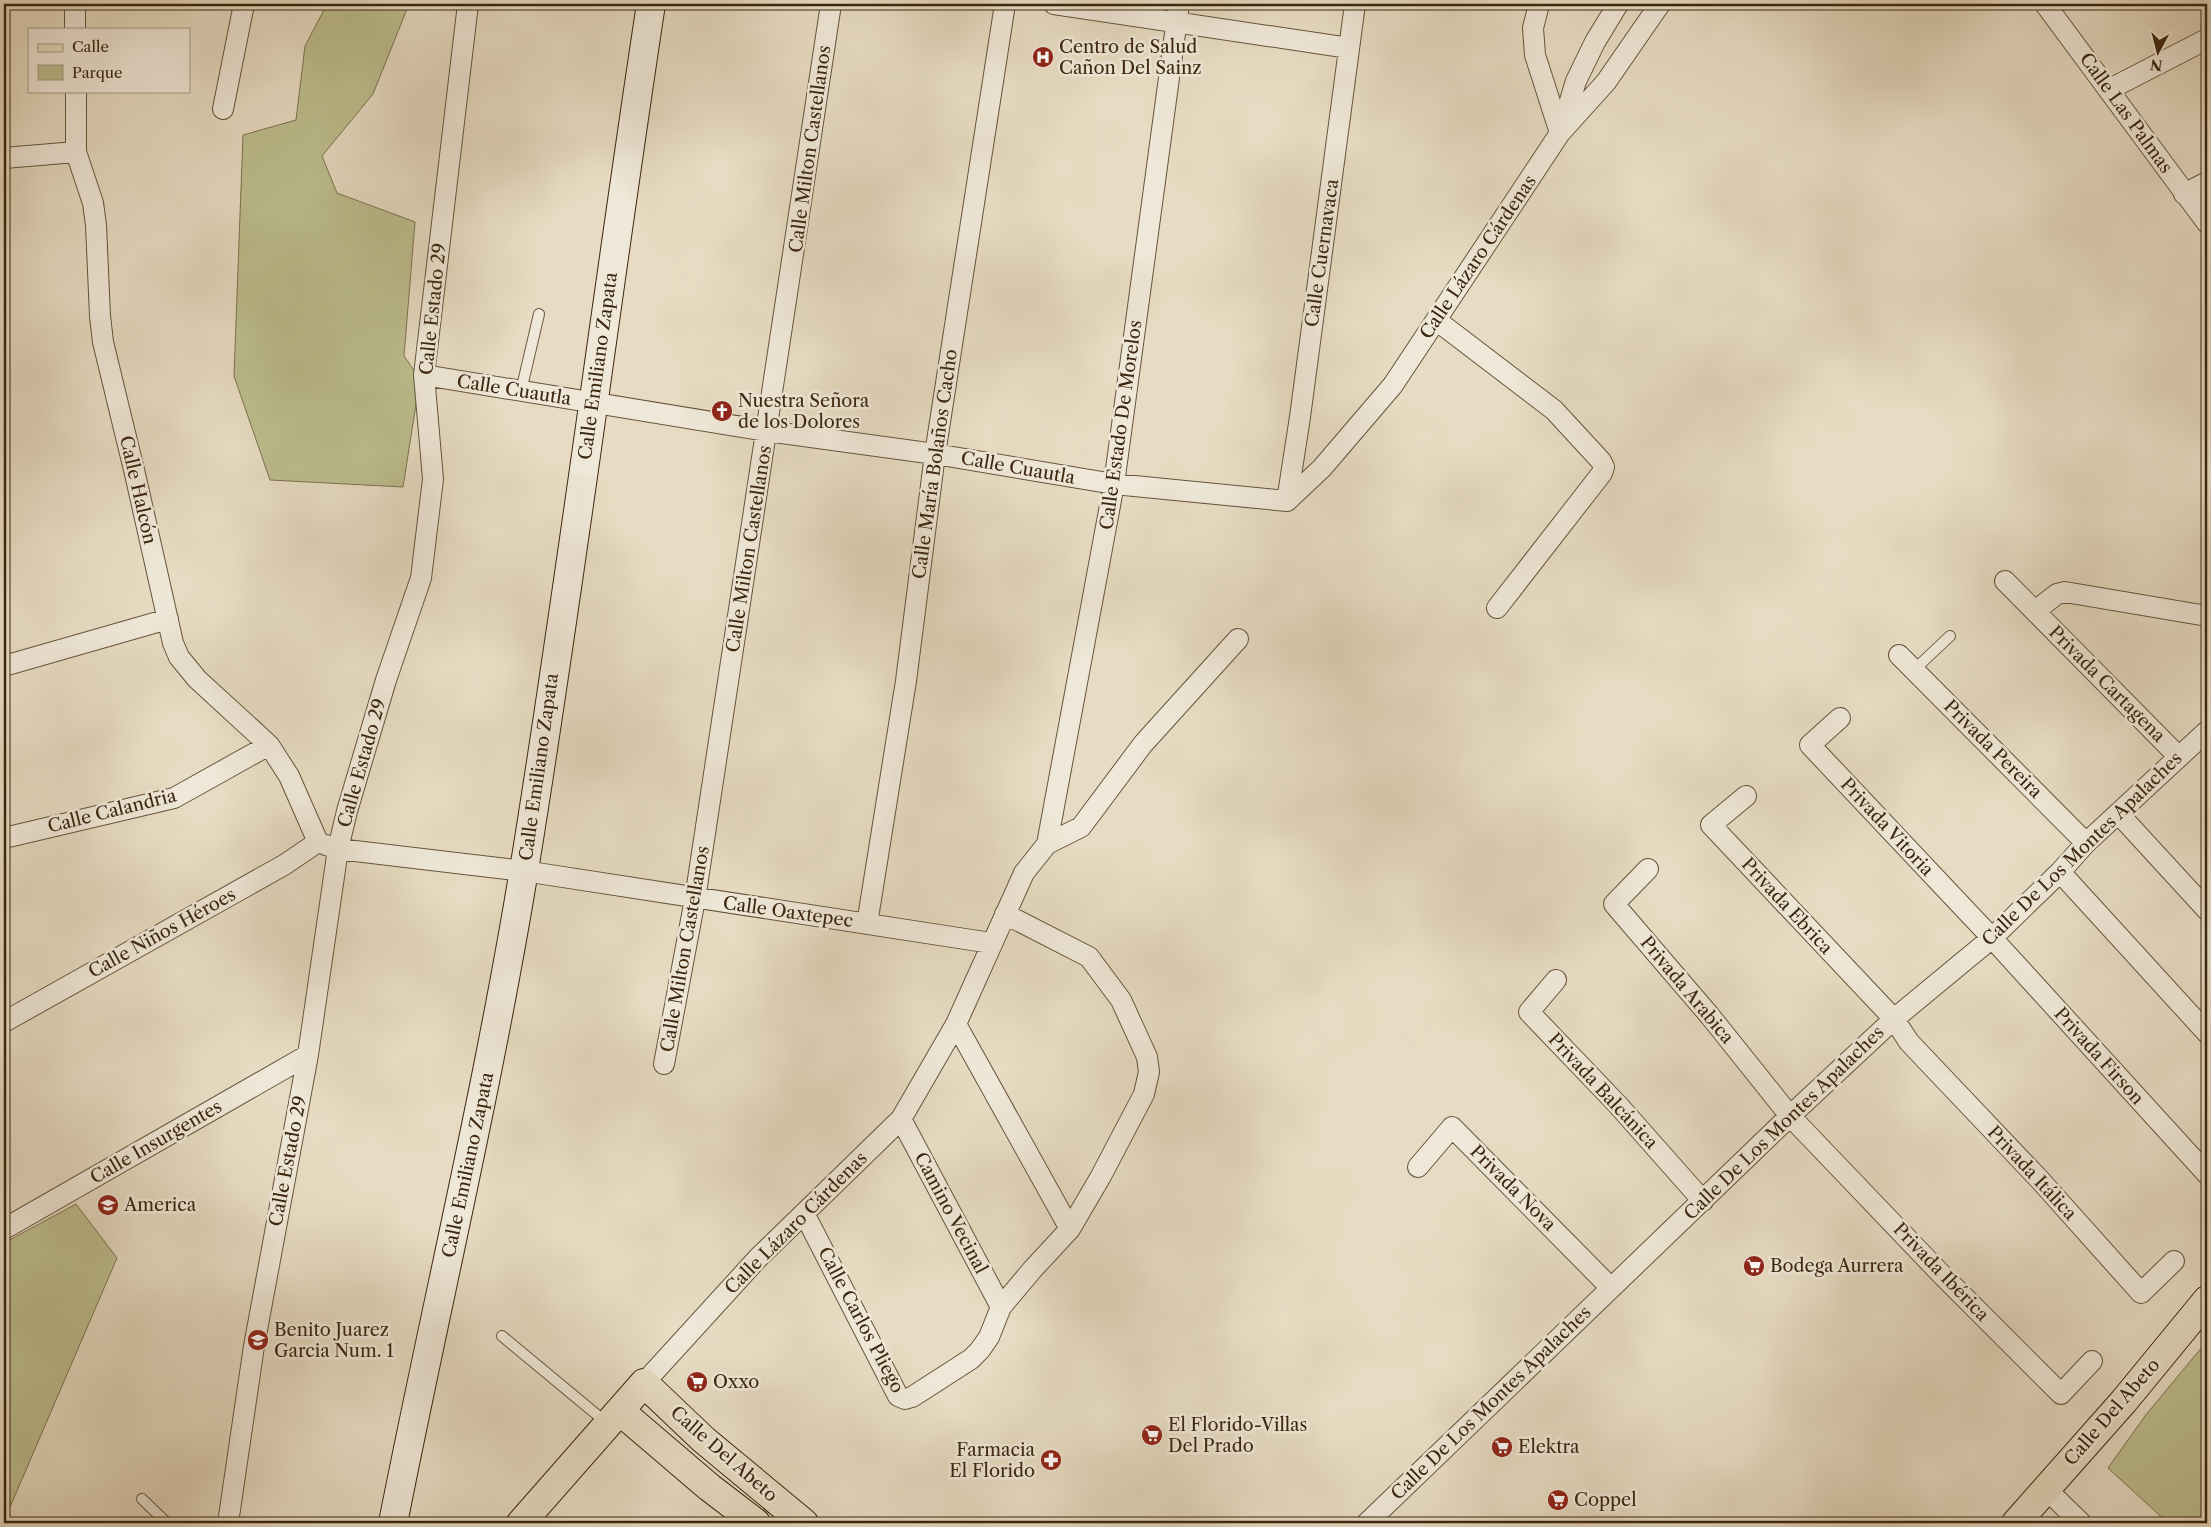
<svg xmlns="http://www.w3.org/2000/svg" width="2211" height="1527" viewBox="0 0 2211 1527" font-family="'Libre Caslon Text',serif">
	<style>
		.green { fill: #bdbe8f; stroke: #7c724f }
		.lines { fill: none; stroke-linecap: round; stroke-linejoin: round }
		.lane-casing { stroke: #66543c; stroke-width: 12 }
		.street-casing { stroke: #66543c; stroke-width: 22 }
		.secondary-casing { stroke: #3b260f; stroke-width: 30 }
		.primary-casing { stroke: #3b260f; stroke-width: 30 }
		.lane { stroke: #efe8d8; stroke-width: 10 }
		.street { stroke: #efe8d8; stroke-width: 20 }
		.secondary { stroke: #efe8d8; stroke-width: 28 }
		.primary { stroke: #e7dcc3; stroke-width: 28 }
		.labels { text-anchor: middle; stroke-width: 5; stroke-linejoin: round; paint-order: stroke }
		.poi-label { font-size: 18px; fill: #3b260f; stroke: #efe8d8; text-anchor: start }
		.street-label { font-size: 18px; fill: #3b260f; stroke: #efe8d8 }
	</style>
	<rect width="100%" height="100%" fill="#e7dcc3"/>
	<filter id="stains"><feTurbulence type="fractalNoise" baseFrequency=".004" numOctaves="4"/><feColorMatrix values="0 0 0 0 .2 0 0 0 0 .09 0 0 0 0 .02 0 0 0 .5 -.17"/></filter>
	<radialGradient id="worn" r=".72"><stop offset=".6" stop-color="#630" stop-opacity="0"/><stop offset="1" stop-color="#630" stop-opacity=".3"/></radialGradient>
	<!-- green -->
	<path class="green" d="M327 4H409L373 94 322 156 337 193 415 222 404 356 420 379 403 487 270 480 234 376 243 135 296 120 305 46Z
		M76 1204 117 1258 4 1521V1243Z
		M2207 1341V1523H2168L2108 1468 2145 1416Z"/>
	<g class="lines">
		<!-- lane casing -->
		<g class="lane-casing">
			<path id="lane" d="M521 391 539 314
				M1914 670 1950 636
				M502 1336 608 1424
				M142 1499 167 1523"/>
		</g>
		<!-- street casing -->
		<g class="street-casing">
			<path id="street" d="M75 4V29
				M1054 4 1349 48
				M1539 4 1533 28 1535 55 1560 133
				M2045 4 2207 223
				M2110 89 2207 39
				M76 91V152L93 203 96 225 100 316 103 342 135 474 173 643 179 657 197 679 269 745 289 776 318 842
				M223 109 244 4
				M1562 127 1576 81 1595 42 1618 4
				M4 158 76 152
				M2184 194 2207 182
				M1436 320 1554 410 1601 461 1604 467 1602 473 1497 608
				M424 375 767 431 935 454 1114 484 1287 501
				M1287 501 1322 468 1393 385 1560 133 1606 82 1660 4
				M1287 501 1300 417 1355 4
				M2005 581 2178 756
				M2035 611 2057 594 2065 592 2207 616
				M1899 655 2086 843
				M4 666 168 619
				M1840 718 1810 745 1992 938 2207 1174
				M1746 796 1711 825 1894 1019 1909 1042 2040 1180 2141 1293 2174 1261
				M2118 813 2207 910
				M4 838 174 798 269 745
				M1047 844 1114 484 1179 4
				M326 845 338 849 524 871 991 943
				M1648 869 1614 904 1710 1016 1790 1116 1944 1277 2061 1394 2092 1361
				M2060 872 2207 1033
				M867 924 906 681 935 454 1005 4
				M1556 980 1529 1012 1618 1105 1703 1201
				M4 1022 284 865 318 842
				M956 1024 1070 1229
				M664 1064 695 899 831 4
				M901 1119 1001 1307
				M1418 1167 1452 1127 1610 1287
				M804 1213 898 1396 905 1399 912 1397 971 1359 980 1350 989 1337 1001 1307 1032 1270 1070 1229 1101 1176 1144 1094 1149 1072 1147 1057 1121 1000 1089 957 1005 914
				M4 1229 308 1055
				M644 1383 758 1258 901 1119 956 1024 1024 873 1047 844 1081 827 1143 744 1238 639
				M2046 1489 2081 1523
				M228 1523 254 1346 308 1055 338 849 347 811 386 680 421 578 433 479 424 375 468 4
				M1367 1523 1790 1116 1894 1019 1992 938 2060 872 2086 843 2207 731"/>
		</g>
		<!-- secondary casing -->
		<g class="secondary-casing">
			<path id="secondary" d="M393 1523C436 1305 488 1089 524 870 571 582 607 292 651 4"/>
		</g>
		<!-- primary casing -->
		<g class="primary-casing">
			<path id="primary" d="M620 1411 709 1487 756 1523
				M521 1523 644 1383 704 1440 804 1523
				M2016 1523 2124 1401 2207 1300"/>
		</g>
		<!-- lane -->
		<use href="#lane" class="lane"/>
		<!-- street -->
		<use href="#street" class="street"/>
		<!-- secondary -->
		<use href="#secondary" class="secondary"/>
		<!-- primary -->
		<use href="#primary" class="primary"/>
	</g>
	<!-- icons -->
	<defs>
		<g id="hospital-disc" transform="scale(1.125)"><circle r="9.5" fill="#8f2418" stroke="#efe8d8"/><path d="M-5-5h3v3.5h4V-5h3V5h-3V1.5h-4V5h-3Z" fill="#fff"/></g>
		<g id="church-disc" transform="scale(1.125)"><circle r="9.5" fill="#8f2418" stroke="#efe8d8"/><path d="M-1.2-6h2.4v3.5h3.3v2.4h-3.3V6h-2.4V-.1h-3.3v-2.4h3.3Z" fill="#fff"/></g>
		<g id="school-disc" transform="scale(1.125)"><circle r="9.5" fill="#8f2418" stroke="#efe8d8"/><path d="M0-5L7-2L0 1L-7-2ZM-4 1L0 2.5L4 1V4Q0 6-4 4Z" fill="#fff"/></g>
		<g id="supermarket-disc" transform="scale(1.125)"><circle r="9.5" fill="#8f2418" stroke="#efe8d8"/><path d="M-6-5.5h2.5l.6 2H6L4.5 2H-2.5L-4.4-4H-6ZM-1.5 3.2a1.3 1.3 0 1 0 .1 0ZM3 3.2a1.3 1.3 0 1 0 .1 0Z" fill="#fff"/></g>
		<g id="pharmacy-disc" transform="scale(1.125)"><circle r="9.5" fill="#8f2418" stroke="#efe8d8"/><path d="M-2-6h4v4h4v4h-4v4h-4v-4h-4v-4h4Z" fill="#fff"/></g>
	</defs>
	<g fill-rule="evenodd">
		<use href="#hospital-disc" x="1043" y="57"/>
		<use href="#church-disc" x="722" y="411"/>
		<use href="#school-disc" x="108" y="1205"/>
		<use href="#supermarket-disc" x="1754" y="1266"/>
		<use href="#school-disc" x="258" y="1340"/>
		<use href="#supermarket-disc" x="697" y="1382"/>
		<use href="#supermarket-disc" x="1152" y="1435"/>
		<use href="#supermarket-disc" x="1502" y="1447"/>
		<use href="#pharmacy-disc" x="1051" y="1460"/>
		<use href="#supermarket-disc" x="1558" y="1500"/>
	</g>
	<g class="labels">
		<!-- poi labels -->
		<g class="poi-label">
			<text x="1059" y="53">Centro de Salud<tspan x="1059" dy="21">Cañon Del Sainz</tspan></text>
			<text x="738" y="407">Nuestra Señora<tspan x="738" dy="21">de los Dolores</tspan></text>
			<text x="124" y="1211">America</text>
			<text x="1770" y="1272">Bodega Aurrera</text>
			<text x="274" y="1336">Benito Juarez<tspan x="274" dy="21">Garcia Num. 1</tspan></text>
			<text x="713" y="1388">Oxxo</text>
			<text x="1168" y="1431">El Florido-Villas<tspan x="1168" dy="21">Del Prado</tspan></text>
			<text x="1518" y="1453">Elektra</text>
			<text x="1035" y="1456" text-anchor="end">Farmacia<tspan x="1035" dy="21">El Florido</tspan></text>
			<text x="1574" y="1506">Coppel</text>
		</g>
		<!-- street labels -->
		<g class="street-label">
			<text transform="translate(2126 113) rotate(54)" y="6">Calle Las Palmas</text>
			<text transform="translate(810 149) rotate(-82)" y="6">Calle Milton Castellanos</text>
			<text transform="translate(1322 253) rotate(-82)" y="6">Calle Cuernavaca</text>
			<text transform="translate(1478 257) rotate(-56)" y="6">Calle Lázaro Cárdenas</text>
			<text transform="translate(433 309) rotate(-84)" y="6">Calle Estado 29</text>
			<text transform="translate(598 366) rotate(-82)" y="6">Calle Emiliano Zapata</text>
			<text transform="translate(514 390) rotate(9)" y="6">Calle Cuautla</text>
			<text transform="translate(1121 425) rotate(-82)" y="6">Calle Estado De Morelos</text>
			<text transform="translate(935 464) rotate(-82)" y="6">Calle María Bolaños Cacho</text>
			<text transform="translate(1018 468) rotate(10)" y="6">Calle Cuautla</text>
			<text transform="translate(138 490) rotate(77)" y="6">Calle Halcón</text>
			<text transform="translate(749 549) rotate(-81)" y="6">Calle Milton Castellanos</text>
			<text transform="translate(2107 684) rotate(45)" y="6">Privada Cartagena</text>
			<text transform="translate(1993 749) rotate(45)" y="6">Privada Pereira</text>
			<text transform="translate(362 763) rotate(-74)" y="6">Calle Estado 29</text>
			<text transform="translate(539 767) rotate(-82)" y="6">Calle Emiliano Zapata</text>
			<text transform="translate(112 811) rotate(-14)" y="6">Calle Calandria</text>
			<text transform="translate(1887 827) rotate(47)" y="6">Privada Vitoria</text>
			<text transform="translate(2082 849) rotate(-44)" y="6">Calle De Los Montes Apalaches</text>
			<text transform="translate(1787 906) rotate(47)" y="6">Privada Ebrica</text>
			<text transform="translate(788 912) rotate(8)" y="6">Calle Oaxtepec</text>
			<text transform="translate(162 933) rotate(-29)" y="6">Calle Niños Héroes</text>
			<text transform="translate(685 949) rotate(-80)" y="6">Calle Milton Castellanos</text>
			<text transform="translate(1687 990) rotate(50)" y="6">Privada Arabica</text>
			<text transform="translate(2099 1056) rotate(48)" y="6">Privada Firson</text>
			<text transform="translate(1603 1091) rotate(47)" y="6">Privada Balcánica</text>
			<text transform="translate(1784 1123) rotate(-44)" y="6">Calle De Los Montes Apalaches</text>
			<text transform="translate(156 1142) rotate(-30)" y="6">Calle Insurgentes</text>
			<text transform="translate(288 1161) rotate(-79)" y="6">Calle Estado 29</text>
			<text transform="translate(468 1165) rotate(-78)" y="6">Calle Emiliano Zapata</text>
			<text transform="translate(2032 1173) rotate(47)" y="6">Privada Itálica</text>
			<text transform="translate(1513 1188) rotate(45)" y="6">Privada Nova</text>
			<text transform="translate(951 1213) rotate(62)" y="6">Camino Vecinal</text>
			<text transform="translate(796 1223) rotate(-45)" y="6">Calle Lázaro Cárdenas</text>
			<text transform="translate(1941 1272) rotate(46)" y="6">Privada Ibérica</text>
			<text transform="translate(861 1320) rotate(62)" y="6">Calle Carlos Pliego</text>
			<text transform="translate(1491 1403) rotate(-44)" y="6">Calle De Los Montes Apalaches</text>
			<text transform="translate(2112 1412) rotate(-49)" y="6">Calle Del Abeto</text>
			<text transform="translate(724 1454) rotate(41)" y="6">Calle Del Abeto</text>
		</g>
	</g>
	<!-- margin -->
	<rect width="2211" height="1527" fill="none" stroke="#e7dcc3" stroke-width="20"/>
	<rect x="5" y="5" width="2201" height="1517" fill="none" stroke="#3b260f" stroke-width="2.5"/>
	<rect x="10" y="10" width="2191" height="1507" fill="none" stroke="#3b260f"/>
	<!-- legend -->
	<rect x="28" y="28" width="162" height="65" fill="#efe8d8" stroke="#a79a88"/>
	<rect x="38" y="44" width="25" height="8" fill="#e7dcc3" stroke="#a79a88"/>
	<text x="72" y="52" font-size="15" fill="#3b260f">Calle</text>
	<rect x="38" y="65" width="25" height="15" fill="#bdbe8f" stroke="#a79a88"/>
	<text x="72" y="78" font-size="15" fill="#3b260f">Parque</text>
	<!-- north arrow -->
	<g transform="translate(2158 52) rotate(187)" stroke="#efe8d8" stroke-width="4" paint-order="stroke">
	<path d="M0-4L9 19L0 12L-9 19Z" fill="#3b260f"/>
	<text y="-8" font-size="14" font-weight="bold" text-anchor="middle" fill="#3b260f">N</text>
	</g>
	<rect width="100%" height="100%" filter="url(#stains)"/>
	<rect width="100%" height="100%" fill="url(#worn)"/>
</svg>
